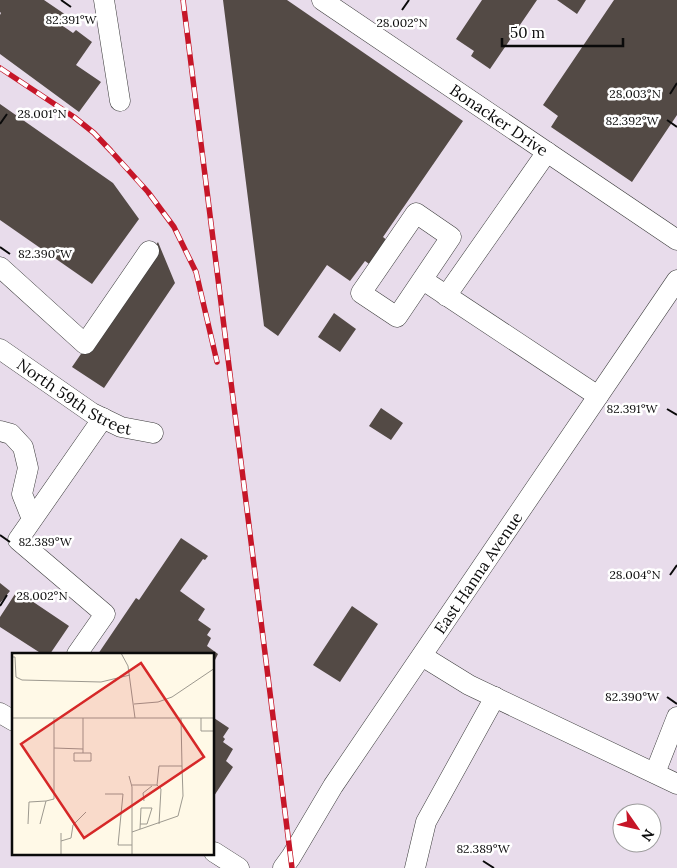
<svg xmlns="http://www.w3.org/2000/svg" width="677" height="868" viewBox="0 0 677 868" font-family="Lora,serif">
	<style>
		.industrial { fill: #e8dceb; fill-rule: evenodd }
		.building { fill: #534a45 }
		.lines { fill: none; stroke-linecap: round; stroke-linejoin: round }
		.minor-casing { stroke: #3d3d3d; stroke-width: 21 }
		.minor { stroke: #fff; stroke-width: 20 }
		.rail-casing { stroke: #c61628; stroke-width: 5.5 }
		.rail { stroke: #fff; stroke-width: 4; stroke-dasharray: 11; stroke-linecap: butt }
		.ticks { fill: none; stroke: #0a0a0a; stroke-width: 2 }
		.labels { text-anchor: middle; stroke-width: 5; stroke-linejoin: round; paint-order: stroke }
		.street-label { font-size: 16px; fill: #0a0a0a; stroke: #fff }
		.inset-road { fill: none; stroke: #9d998f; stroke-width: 1 }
		.view { fill: #d62828; fill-opacity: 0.15; stroke: #d62828; stroke-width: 2.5 }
		.inset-edge { fill: none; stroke: #0a0a0a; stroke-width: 2.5 }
		.ticks-label { font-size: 12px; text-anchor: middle; fill: #0a0a0a; stroke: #fff; stroke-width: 5; stroke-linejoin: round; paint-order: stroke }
	</style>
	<rect width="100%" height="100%" fill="#fff9e7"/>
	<!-- industrial -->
	<path class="industrial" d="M0 0H677V868H0ZM14 654H214V854H14ZM622 813H652V843H622Z"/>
	<!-- building -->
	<path class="building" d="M0 0H44L66 15 60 24 73 33 76 30 92 42 76 65 101 82 79 112 0 54V15L1 13 0 12Z
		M223 0H287L463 121 383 237 389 242 372 266 365 261 350 281 327 265 278 336 264 326Z
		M482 0H537L490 69 471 56 474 51 456 39Z
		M557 0H586L577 14Z
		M614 0H677V115L632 182 551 127 558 116 543 105Z
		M0 104 113 183 139 219 92 284 0 220Z
		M158 242 175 283 104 388 72 367Z
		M334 313 356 329 340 352 318 337Z
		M381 408 403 423 391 440 369 426Z
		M181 538 208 556 205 560 203 559 180 591 205 609 198 620 211 629 207 635 211 638 207 646 218 654 214 662V654H98L136 598 139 600Z
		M0 583 10 591 0 603Z
		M17 591 69 626 50 654H42L0 627V617Z
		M352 606 378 624 340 682 313 665Z
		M214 718 229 728 223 737 225 739 223 742 233 749 226 761 233 767 214 796Z"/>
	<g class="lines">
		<!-- minor casing -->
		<g class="minor-casing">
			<g id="minor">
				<path d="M104 0 120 101"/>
				<path id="s1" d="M322 0 677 240"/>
				<path d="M416 213 451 237 397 317 361 293Z"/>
				<path d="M0 267 85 344 149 251"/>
				<path d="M423 280 598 396"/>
				<path d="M446 296 547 152"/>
				<path id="s2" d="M0 349 92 413 121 427 153 433"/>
				<path d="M0 431 11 434 23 447 28 468 22 494 32 519"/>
				<path d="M77 654 105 614 18 540 103 418"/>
				<path d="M422 656 469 685 677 784"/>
				<path d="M0 713 14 721"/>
				<path d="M655 773 677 717"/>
				<path d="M214 852 239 868"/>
				<path id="s3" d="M283 868 291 857 333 786 677 280"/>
				<path d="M415 868 426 822 495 697"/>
			</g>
		</g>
		<!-- minor -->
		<use href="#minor" class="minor"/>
		<!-- rail casing -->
		<g class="rail-casing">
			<path id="rail" d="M183 0 292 868
				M0 68 74 117 94 133 111 151 148 192 174 227 196 272 217 362"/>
		</g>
		<!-- rail -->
		<use href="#rail" class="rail"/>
	</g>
	<!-- ticks -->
	<path class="ticks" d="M61 0 71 7M402 10 409 0M670 94 677 83M667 120 677 127M0 124 7 114M0 247 10 254M667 409 677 415M0 535 10 542M670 575 677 565M0 606 7 595M667 697 677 704M483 861 494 868"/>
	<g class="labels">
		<!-- street labels -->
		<g class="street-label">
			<text dy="6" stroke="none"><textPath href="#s1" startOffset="214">Bonacker Drive</textPath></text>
			<text dy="6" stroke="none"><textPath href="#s2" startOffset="89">North 59th Street</textPath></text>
			<text dy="6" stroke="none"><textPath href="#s3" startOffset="354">East Hanna Avenue</textPath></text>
		</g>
	</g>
	<!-- overview -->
	<g transform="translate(12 653)">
		<rect width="202" height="202" fill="#fff9e7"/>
		<path class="inset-road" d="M109 0 116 13 123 65M0 4H3L4 24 10 27 89 29 118 22M122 51 146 49 160 44 203 15M0 65H203M71 65V100M189 65V78H203M42 95 71 96M62 100H79V108H62ZM117 123 120 134V202M120 132H145L147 113H170L169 65M145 132 149 136 147 171M93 141H111L106 192H120M132 148 131 140 140 133M16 171 17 149 34 148M28 171 34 148 42 146V65M128 176 129 155H140L135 171H128M120 179 166 163 171 143 170 113M49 180V202M49 188 59 185 61 172 74 159"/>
		<path class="view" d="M129 10 192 104 72 185 9 91Z"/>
		<rect width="202" height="202" class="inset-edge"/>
	</g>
	<g class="ticks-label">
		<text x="71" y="24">82.391°W</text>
		<text x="402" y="27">28.002°N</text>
		<text x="635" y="98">28.003°N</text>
		<text x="42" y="118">28.001°N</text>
		<text x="632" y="125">82.392°W</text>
		<text x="45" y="258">82.390°W</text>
		<text x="632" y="413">82.391°W</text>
		<text x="45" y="546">82.389°W</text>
		<text x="635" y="579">28.004°N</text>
		<text x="42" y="600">28.002°N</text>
		<text x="632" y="701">82.390°W</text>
		<text x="483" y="853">82.389°W</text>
	</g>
	<!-- north arrow -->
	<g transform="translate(637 828) rotate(124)"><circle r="24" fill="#ffffff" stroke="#9d9d9d"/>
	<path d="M0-4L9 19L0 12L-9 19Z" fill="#c61628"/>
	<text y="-8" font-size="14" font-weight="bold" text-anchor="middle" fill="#0a0a0a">N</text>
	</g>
	<!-- scale -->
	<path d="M502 38v8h121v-8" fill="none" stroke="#0a0a0a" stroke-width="2.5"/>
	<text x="510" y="38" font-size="15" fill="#0a0a0a" stroke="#ffffff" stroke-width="4" paint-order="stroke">50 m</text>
</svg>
